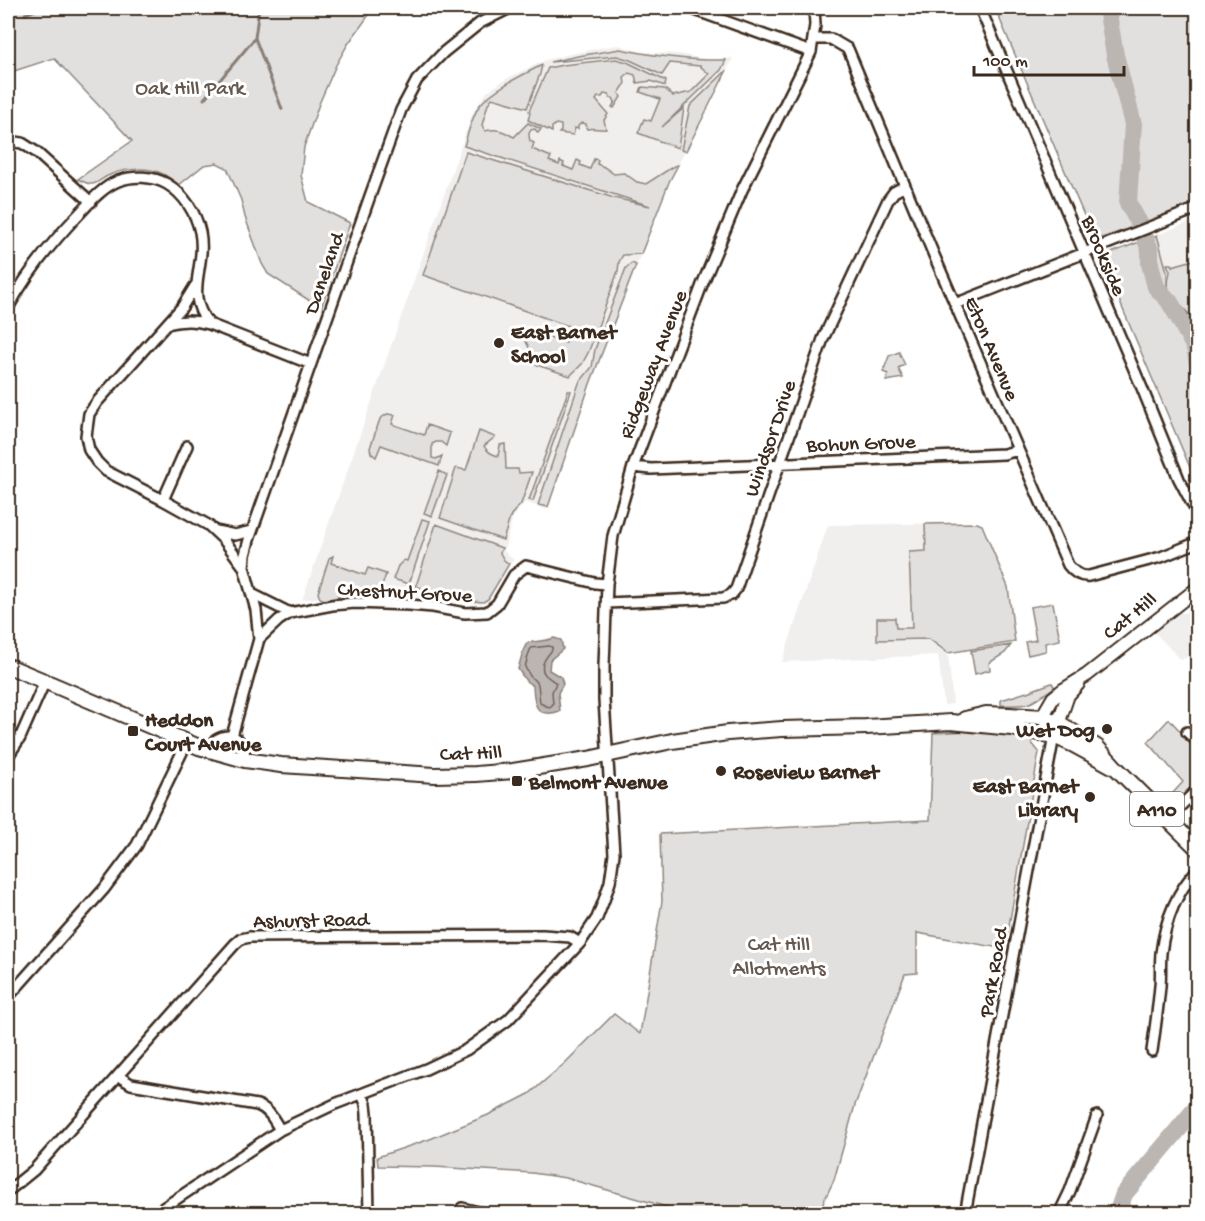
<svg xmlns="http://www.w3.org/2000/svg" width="1205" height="1221" viewBox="0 0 1205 1221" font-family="'Gochi Hand',sans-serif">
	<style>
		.built { fill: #f1efee }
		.green { fill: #e2e0de; stroke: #8e857e; stroke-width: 1.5 }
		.water { fill: #bcb6b3; stroke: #887e77; stroke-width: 1.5 }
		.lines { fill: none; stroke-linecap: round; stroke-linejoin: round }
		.shore { stroke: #6f625a; stroke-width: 1.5 }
		.stream { stroke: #887e77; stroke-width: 3 }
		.river { stroke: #bcb6b3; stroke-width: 18 }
		.street-casing { stroke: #3b2a1e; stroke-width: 14 }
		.secondary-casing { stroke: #3b2a1e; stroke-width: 16 }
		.primary-casing { stroke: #3b2a1e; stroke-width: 18 }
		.street { stroke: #fff; stroke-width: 9 }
		.secondary { stroke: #fff; stroke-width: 12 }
		.primary { stroke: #fff; stroke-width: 14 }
		.poi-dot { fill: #3b2a1e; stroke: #fff; stroke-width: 2 }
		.labels { text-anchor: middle; stroke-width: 6; stroke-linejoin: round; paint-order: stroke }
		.shield { fill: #fff; stroke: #766a62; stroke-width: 1.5 }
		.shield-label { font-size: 20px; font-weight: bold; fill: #3b2a1e }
		.park-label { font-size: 21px; fill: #65584e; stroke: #fff }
		.street-label { font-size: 21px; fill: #3b2a1e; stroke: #fff }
		.poi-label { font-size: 21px; font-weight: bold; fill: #3b2a1e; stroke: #fff; text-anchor: start }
	</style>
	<rect width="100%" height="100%" fill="#fff"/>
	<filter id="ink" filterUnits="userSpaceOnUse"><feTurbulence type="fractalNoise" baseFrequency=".0167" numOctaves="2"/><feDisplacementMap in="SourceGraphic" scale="12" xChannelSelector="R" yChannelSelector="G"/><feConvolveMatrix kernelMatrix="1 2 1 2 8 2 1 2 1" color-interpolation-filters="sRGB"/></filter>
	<g filter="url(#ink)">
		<!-- built -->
		<path class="built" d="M618 45 642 52 679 54 710 60 733 58 669 182 590 384 547 510 525 502 513 517 504 551 514 560 507 567 489 601 485 603 479 604 464 603 431 597 361 594H343L302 600 473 112 486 93 504 80 528 68 546 60 566 55 599 48Z
			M1197 219V335L1189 316 1169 294 1167 284V272L1157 235Z
			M977 523 982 525 1008 587 1015 642 948 653 953 704 944 705 938 655 782 662 828 525Z
			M1197 602V653L1181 660 1154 632 1179 612 1185 613Z"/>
		<!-- green -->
		<path class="green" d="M8 8H376L371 12 348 44 336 65 319 104 304 147 301 175 308 202 350 223 321 308 268 274 262 264 245 217 241 200 227 168 217 163 204 165 179 185C174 182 169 177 163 174 149 167 127 168 112 174 95 180 98 190 78 179L132 141 54 58 8 73Z
			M995 8H1197V202L1150 221 1099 239 1092 234Z
			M620 49C654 56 690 61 726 60L721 70 662 127 684 108 678 148 638 133 644 119 651 121 660 99 640 92 642 87 665 89 673 96 691 92 709 74 700 66 670 63 662 75 630 60 617 56 550 62 578 56Z
			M616 59 627 62 666 81 665 86 651 81 637 83 635 75 629 73 624 77 625 84 619 93 621 97 614 108 612 107 615 102 613 98H610L609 95 604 94 602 97H598L596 100 608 114 604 120 606 129C599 130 593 127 587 129L586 124 581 123 578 126V129L575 128 573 135 559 133 561 131V125L556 124 552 127V132L528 120 530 113 529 111 548 68 563 65Z
			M542 65 540 74 527 108 492 98 488 104 482 125 485 131C498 128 503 131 514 137L528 123 541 129 538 133 535 129 531 130C528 133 529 136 530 141L534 143 532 149 551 157 549 161 559 165 560 161 564 163 563 166 573 170 577 160 581 162 580 165 590 169 594 159 598 160 597 164 604 167 614 174 624 173 637 182 646 184 674 166 678 165 669 182 641 254 623 255 619 262 618 271 589 351 582 364 570 376 528 362 534 359 524 337 528 329 566 343 571 327 423 275 466 152 614 198 650 206 464 146C468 133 472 117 479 106 491 90 524 74 542 65Z
			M727 70 686 151 681 150 690 106Z
			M1157 235 1167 272V284L1169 294 1168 283 1170 271 1167 264H1171L1172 266 1197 259V330L1190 315 1175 300 1189 316 1197 335V484L1105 267 1106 255Z
			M632 263 636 265 590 384 548 507 538 505 579 383 592 367 595 349 626 268Z
			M899 352 905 365 898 368 903 378 886 381 888 374 883 372 889 356Z
			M568 391H571L533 501 529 500Z
			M387 414 395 415 392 424 424 435 427 425 450 433 446 446 441 442H436L432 444V458L436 459 442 456 439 466 381 445 376 457 371 453 370 448 380 419Z
			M479 431 495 437 484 446C487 452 492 454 498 456L500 445 505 444 506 469H518L519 473 532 472 521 504 511 515 503 540 440 518 456 468 466 470Z
			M439 471 447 475 432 516 424 513Z
			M422 519 430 521 409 584 393 579 398 566 404 560 407 561Z
			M977 523 982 525 1008 587 1015 642 948 653 929 639 877 640V618H895L896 628H912L909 552 926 551 925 524Z
			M436 524 502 548 500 553 504 560 509 564 488 599 483 602 423 596 426 590 416 586Z
			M333 556 331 563 365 575 368 568 386 574 379 596 346 595 325 600 320 598 318 593 329 558Z
			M1053 603 1060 640 1045 643 1046 651 1028 655 1025 642 1036 640 1030 607Z
			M1011 645 1005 653 989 663 990 670 975 674 971 651Z
			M1052 683 1054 686 1053 688C1030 705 1030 706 1001 705V700L1027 692Z
			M1169 719 1197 749V789L1180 807 1172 794 1183 782 1148 742Z
			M967 731 1027 737 1039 752 1005 949 917 933V973L905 974 855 1105 834 1180 818 1213H674L670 1208 566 1178 532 1173 434 1167 378 1166 377 1157 430 1139 488 1115 529 1094 564 1064 614 1014 640 1034 662 901 660 834 930 820 933 733Z"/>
		<!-- water -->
		<path class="water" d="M554 638 561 640 563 649 550 660 549 670 561 677 563 684 558 693 560 711C536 719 534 705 533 686L526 681 518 669 523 651 527 643 547 640Z"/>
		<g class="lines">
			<!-- shore -->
			<path class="shore" d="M549 646 552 647V650C547 656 539 665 544 673 546 677 553 680 556 683L552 692 553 704 550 707 546 706 540 703 538 684 530 676 525 667 529 653 531 648Z"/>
			<!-- stream -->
			<path class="stream" d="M259 8 255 38 282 109
				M25 14 41 8
				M204 99 255 38
				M1190 339 1198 337"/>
			<!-- river -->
			<path class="river" d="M1107 8 1115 55 1133 124 1128 203 1140 225 1150 250V264L1156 287 1169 301 1178 316 1195 348 1198 363
				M1117 1214 1124 1194 1198 1106"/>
			<!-- street casing -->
			<g class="street-casing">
				<path id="street" d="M689 8 811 52
					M980 8 1142 388 1179 479 1198 515
					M814 39H831L848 49 933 253 1068 565C1074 573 1080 577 1089 576L1161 557 1198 542
					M8 141 22 143 36 152 91 202
					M195 286 182 307 97 402 89 414 86 436 89 450 97 462 106 471 163 500 208 525 224 540 244 567
					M955 304 1198 208
					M8 308C27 273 52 242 80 213 91 201 103 187 118 181 133 175 153 176 167 184 184 194 196 213 200 232 207 267 183 293 209 324L311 364
					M167 324C182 320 195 320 209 324
					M633 467 651 469 1004 454 1018 450
					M163 500 187 446
					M216 531 235 535 252 531
					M252 594 290 613
					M607 603 723 598 731 595 736 589 823 339 888 200 894 192 905 186
					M259 639 279 620 290 613 332 605 355 603 409 605 433 607 465 613 487 612 497 604 514 575 526 566 595 583 607 584
					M1187 732 1198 742
					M232 736 259 639 256 610 244 567 245 555 249 540 370 196 401 110 417 80 444 52 480 23 510 8
					M211 751 216 740C234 730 245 741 245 760
					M8 756 20 738 45 681
					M1167 819 1198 789
					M8 997 104 889 137 845 187 742
					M1152 1051C1155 1030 1158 1008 1160 986 1161 975 1160 964 1161 953 1165 921 1175 893 1198 869
					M118 1076 131 1084 257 1105C269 1109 274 1120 280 1130
					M362 1094 366 1104 367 1113 369 1214
					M8 1191 34 1170 235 944 241 939 250 937 543 935 570 937 580 943
					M154 1214 280 1130 335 1104 426 1069 466 1050 508 1020 580 943 597 918 604 900 610 882 614 854 604 700V666L607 584 613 536 633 467 702 285 742 190 811 52 815 25 814 8
					M461 1214 462 1208 487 1214
					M965 1214 1054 736
					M1059 1214 1070 1191 1097 1116"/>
			</g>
			<!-- secondary casing -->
			<g class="secondary-casing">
				<path id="secondary" d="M1056 730 1068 695 1078 684
					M1054 736 1044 717 1046 710 1053 698 1063 690 1087 675 1198 588"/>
			</g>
			<!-- primary casing -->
			<g class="primary-casing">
				<path id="primary" d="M8 666 49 683 199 747 245 760 281 765 435 775 476 774 513 771 588 759 672 741 728 733 782 729 866 727 951 722 1012 728 1054 736 1074 745 1116 768
					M965 719 986 714 1009 715 1044 717 1059 723 1097 747 1116 768 1198 849"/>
			</g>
			<!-- street -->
			<use href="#street" class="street"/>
			<!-- secondary -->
			<use href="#secondary" class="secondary"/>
			<!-- primary -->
			<use href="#primary" class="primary"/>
		</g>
	</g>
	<!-- markers -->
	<g class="poi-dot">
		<circle cx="499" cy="343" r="6"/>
		<circle cx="1107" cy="729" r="6"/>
		<rect x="127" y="725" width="12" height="12" rx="3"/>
		<circle cx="721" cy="771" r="6"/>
		<rect x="511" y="775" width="12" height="12" rx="3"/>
		<circle cx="1090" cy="797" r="6"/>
	</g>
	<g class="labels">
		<!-- shield labels -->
		<rect class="shield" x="1130" y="792" width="54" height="34" rx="4.5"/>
		<g class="shield-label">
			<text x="1157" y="816">A110</text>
		</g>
		<!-- park labels -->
		<g class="park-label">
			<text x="190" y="94">Oak Hill Park</text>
			<text x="779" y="950">Cat Hill<tspan x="779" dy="24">Allotments</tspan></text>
		</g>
		<!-- street labels -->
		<g class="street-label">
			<text transform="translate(1105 255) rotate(67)" y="7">Brookside</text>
			<text transform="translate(323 273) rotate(-71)" y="7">Daneland</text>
			<text transform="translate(993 348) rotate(67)" y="7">Eton Avenue</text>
			<text transform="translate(652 364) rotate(-69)" y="7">Ridgeway Avenue</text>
			<text transform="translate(769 438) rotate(-71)" y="7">Windsor Drive</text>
			<text transform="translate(861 442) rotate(-2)" y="7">Bohun Grove</text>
			<text transform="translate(405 591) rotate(3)" y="7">Chestnut Grove</text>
			<text transform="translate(1129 615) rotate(-39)" y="7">Cat Hill</text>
			<text transform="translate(471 752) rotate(-2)" y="7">Cat Hill</text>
			<text transform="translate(311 919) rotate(-1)" y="7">Ashurst Road</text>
			<text transform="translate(992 972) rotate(-80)" y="7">Park Road</text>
		</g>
		<!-- poi labels -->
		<g class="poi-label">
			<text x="511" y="338">East Barnet<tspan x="511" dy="24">School</tspan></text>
			<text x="145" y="726">Heddon<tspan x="145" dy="24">Court Avenue</tspan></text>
			<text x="1095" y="736" text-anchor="end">Wet Dog</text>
			<text x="733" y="778">Roseview Barnet</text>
			<text x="529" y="788">Belmont Avenue</text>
			<text x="1078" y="792" text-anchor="end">East Barnet<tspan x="1078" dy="24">Library</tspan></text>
		</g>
	</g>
	<!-- margin -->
	<rect width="1205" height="1221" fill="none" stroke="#fff" stroke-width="30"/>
	<rect x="15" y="15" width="1175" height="1191" fill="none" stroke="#3b2a1e" stroke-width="2" filter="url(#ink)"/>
	<!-- scale -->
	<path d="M974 66v9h150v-9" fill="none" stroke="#3b2a1e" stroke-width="3"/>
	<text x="983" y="66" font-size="18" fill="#3b2a1e" stroke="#ffffff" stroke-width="4.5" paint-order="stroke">100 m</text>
</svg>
